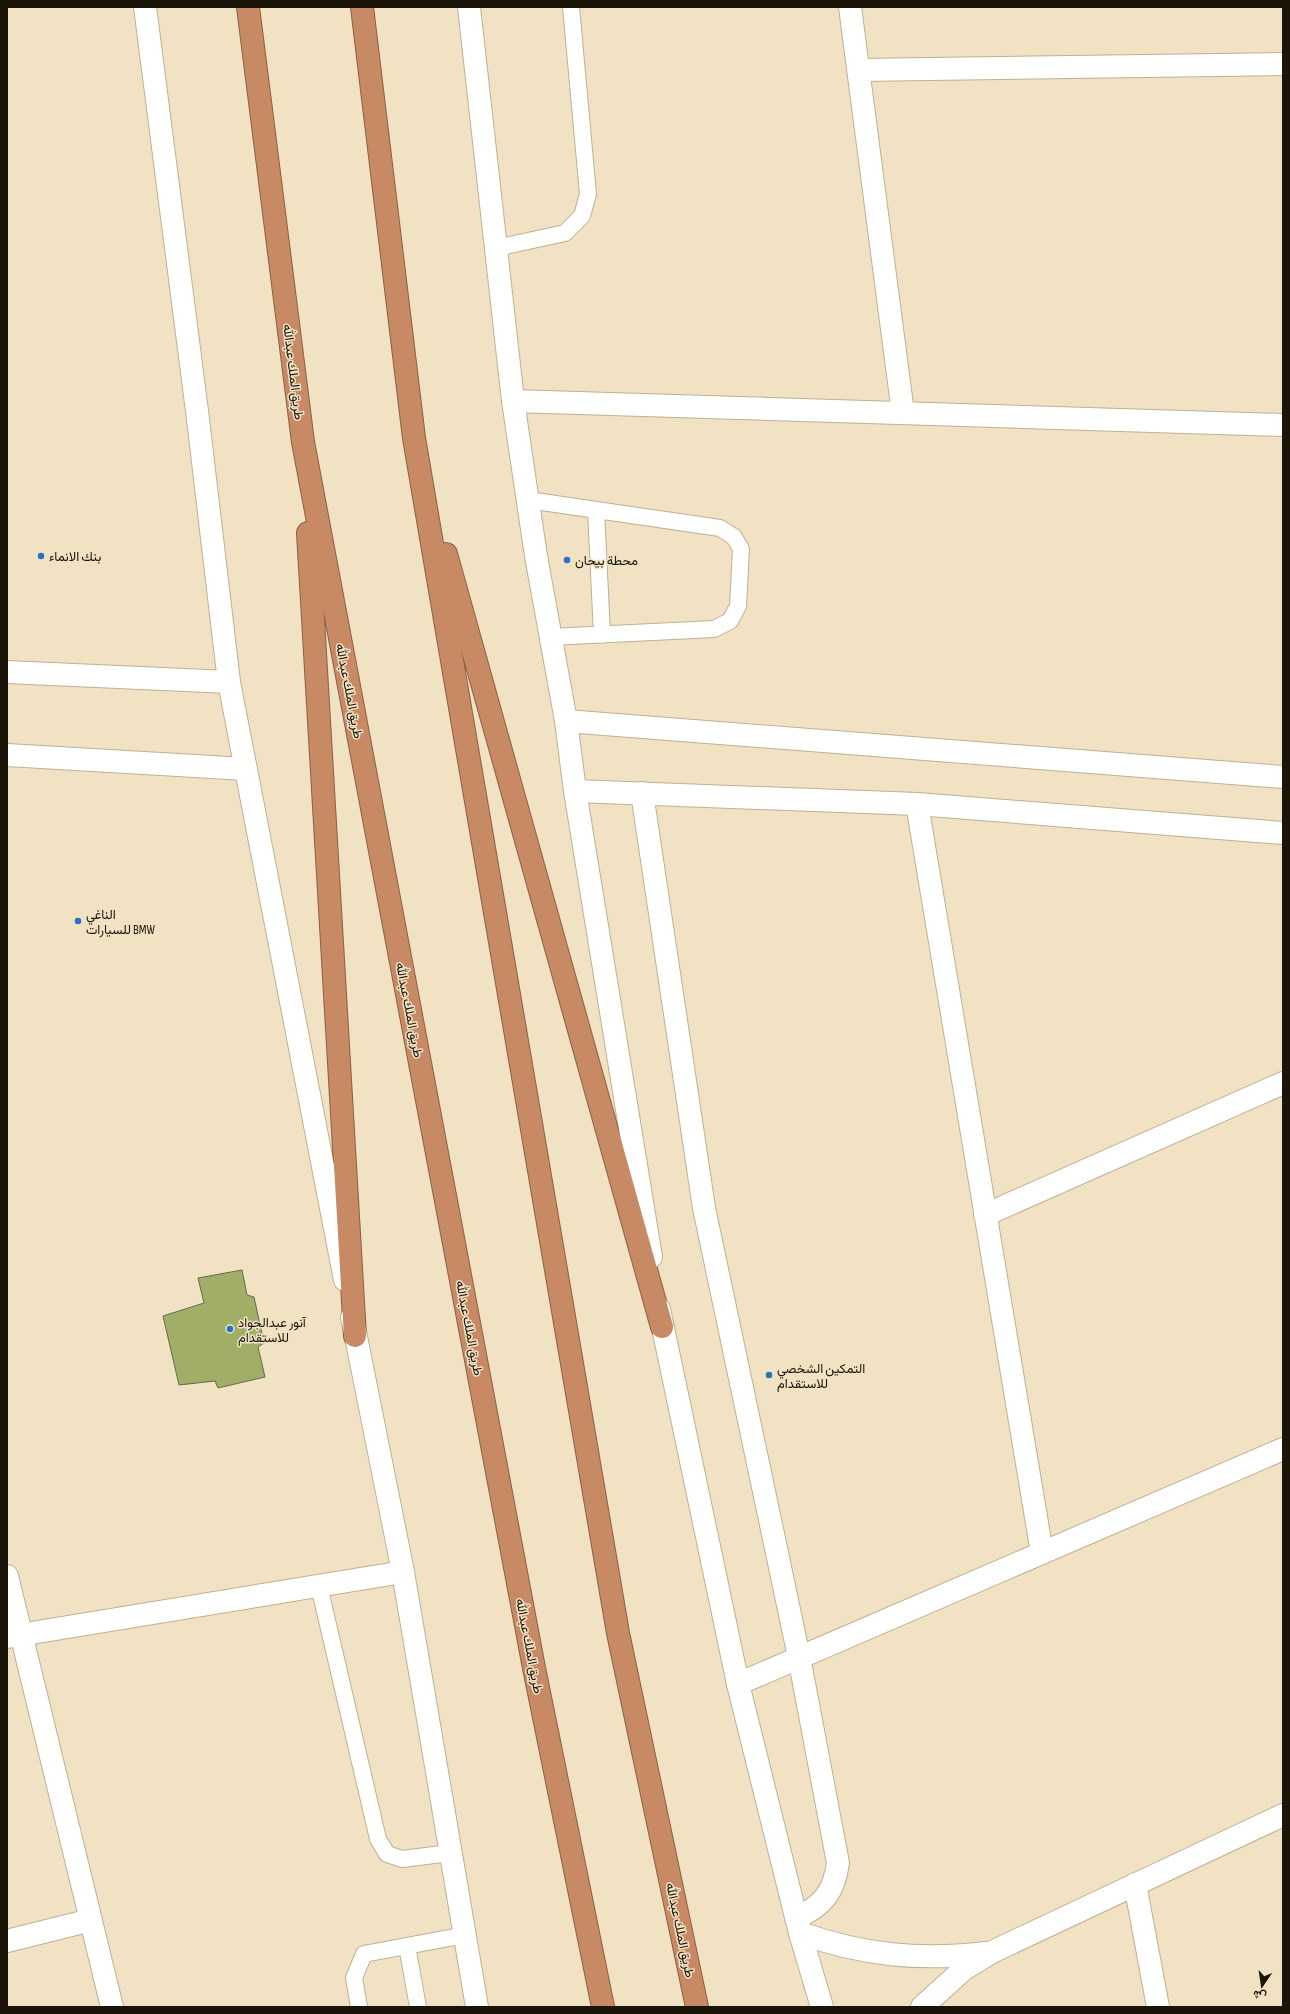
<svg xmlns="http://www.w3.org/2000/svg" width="1290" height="2014" viewBox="0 0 1290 2014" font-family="'Sofia Sans Condensed',Vazirmatn,sans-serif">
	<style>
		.building { fill: #a0ae67; stroke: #646a4e }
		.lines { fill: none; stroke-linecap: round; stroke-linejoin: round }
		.service-casing { stroke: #bfb093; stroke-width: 18 }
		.minor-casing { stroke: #bfb093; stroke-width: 24 }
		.tertiary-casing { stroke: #bfb093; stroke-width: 24 }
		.secondary-casing { stroke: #bfb093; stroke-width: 24 }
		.motorway-casing { stroke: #8b6045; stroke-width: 24 }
		.service { stroke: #fff; stroke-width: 16 }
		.minor { stroke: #fff; stroke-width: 22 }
		.tertiary { stroke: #fff; stroke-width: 22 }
		.secondary { stroke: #fff; stroke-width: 22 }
		.motorway { stroke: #c88965; stroke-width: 22 }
		.poi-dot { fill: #2472c1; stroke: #f2e2c4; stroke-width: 1.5 }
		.labels { text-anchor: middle; stroke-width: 3; stroke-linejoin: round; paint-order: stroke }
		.street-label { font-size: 13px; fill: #1a1409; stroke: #f2e2c4 }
		.poi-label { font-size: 13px; fill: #1a1409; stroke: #f2e2c4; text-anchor: start }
	</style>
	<rect width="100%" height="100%" fill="#f2e2c4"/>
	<!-- building -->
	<path class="building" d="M242 1270 247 1295 254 1297 264 1343 258 1347 265 1377 218 1388 215 1381 179 1385 163 1316 204 1303 198 1278Z"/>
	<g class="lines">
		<!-- service casing -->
		<g class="service-casing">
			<path id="service" d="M496 248 565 233 582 216 588 194 571 7
				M528 500 720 528 734 537 741 549 738 606 730 621 714 629 550 637
				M596 510 602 635
				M319 1586 378 1839 387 1854 402 1859 450 1853
				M407 1946 418 2007
				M359 2007 354 1978 364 1954 465 1935"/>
		</g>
		<!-- minor casing -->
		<g class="minor-casing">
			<path id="minor" d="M850 7 903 413
				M859 70 1283 64
				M513 401 1283 425
				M7 672 229 682
				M566 721 1283 777
				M7 755 246 769
				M575 791 917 804 1283 833
				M642 793 704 1208 799 1657 838 1863C834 1892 823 1906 796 1918
				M917 804 1042 1553
				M985 1215 1283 1083
				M7 1576 112 2007
				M7 1637 403 1572
				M738 1684 1283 1449
				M1135 1884 1158 2007
				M800 1933C863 1955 919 1961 985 1953
				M7 1941 91 1920
				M922 2007 964 1969 992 1952 1283 1815"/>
		</g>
		<!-- tertiary casing -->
		<g class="tertiary-casing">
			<path id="tertiary" d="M145 7 197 411 229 682 345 1280
				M352 1317 403 1572 477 2007"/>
		</g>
		<!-- secondary casing -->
		<g class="secondary-casing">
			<path id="secondary" d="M469 7 513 401 536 556 566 721 575 791 651 1257
				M659 1309 738 1684 800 1933 822 2007"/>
		</g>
		<!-- motorway casing -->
		<g class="motorway-casing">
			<path id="motorway" d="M248 7 303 442 534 1668 603 2007
				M362 7 414 438 618 1633 697 2007
				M308 533 355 1336
				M446 554 662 1327"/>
		</g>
		<!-- service -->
		<use href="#service" class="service"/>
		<!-- minor -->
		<use href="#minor" class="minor"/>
		<!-- tertiary -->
		<use href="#tertiary" class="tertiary"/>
		<!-- secondary -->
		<use href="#secondary" class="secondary"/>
		<!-- motorway -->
		<use href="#motorway" class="motorway"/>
	</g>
	<!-- markers -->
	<g class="poi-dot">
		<circle cx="41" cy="556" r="4"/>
		<circle cx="567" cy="560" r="4"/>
		<circle cx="78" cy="921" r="4"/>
		<circle cx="230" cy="1329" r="4"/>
		<circle cx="769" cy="1375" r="4"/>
	</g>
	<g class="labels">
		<!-- street labels -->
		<g class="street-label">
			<text transform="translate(294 372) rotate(83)" y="5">طريق الملك عبدالله</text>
			<text transform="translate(350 691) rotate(79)" y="5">طريق الملك عبدالله</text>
			<text transform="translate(410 1010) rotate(79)" y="5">طريق الملك عبدالله</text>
			<text transform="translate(470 1328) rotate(79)" y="5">طريق الملك عبدالله</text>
			<text transform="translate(530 1646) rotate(79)" y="5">طريق الملك عبدالله</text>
			<text transform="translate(681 1930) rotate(78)" y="5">طريق الملك عبدالله</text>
		</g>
		<!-- poi labels -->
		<g class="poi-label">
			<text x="49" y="561">بنك الانماء</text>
			<text x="575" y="565">محطة بيحان</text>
			<text x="86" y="919">الناغي<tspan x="86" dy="15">للسيارات BMW</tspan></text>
			<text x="238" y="1327">آنور عبدالجواد<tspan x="238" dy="15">للاستقدام</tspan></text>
			<text x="777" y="1373">التمكين الشخصي<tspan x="777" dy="15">للاستقدام</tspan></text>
		</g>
	</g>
	<!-- border -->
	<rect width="1290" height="2014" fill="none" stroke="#1a1409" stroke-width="16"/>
	<!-- north arrow -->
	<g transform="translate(1262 1986) rotate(193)" stroke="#f2e2c4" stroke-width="3" paint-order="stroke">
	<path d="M0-3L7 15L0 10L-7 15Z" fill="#1a1409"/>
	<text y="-6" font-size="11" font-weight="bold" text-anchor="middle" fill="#1a1409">ش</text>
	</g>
</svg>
